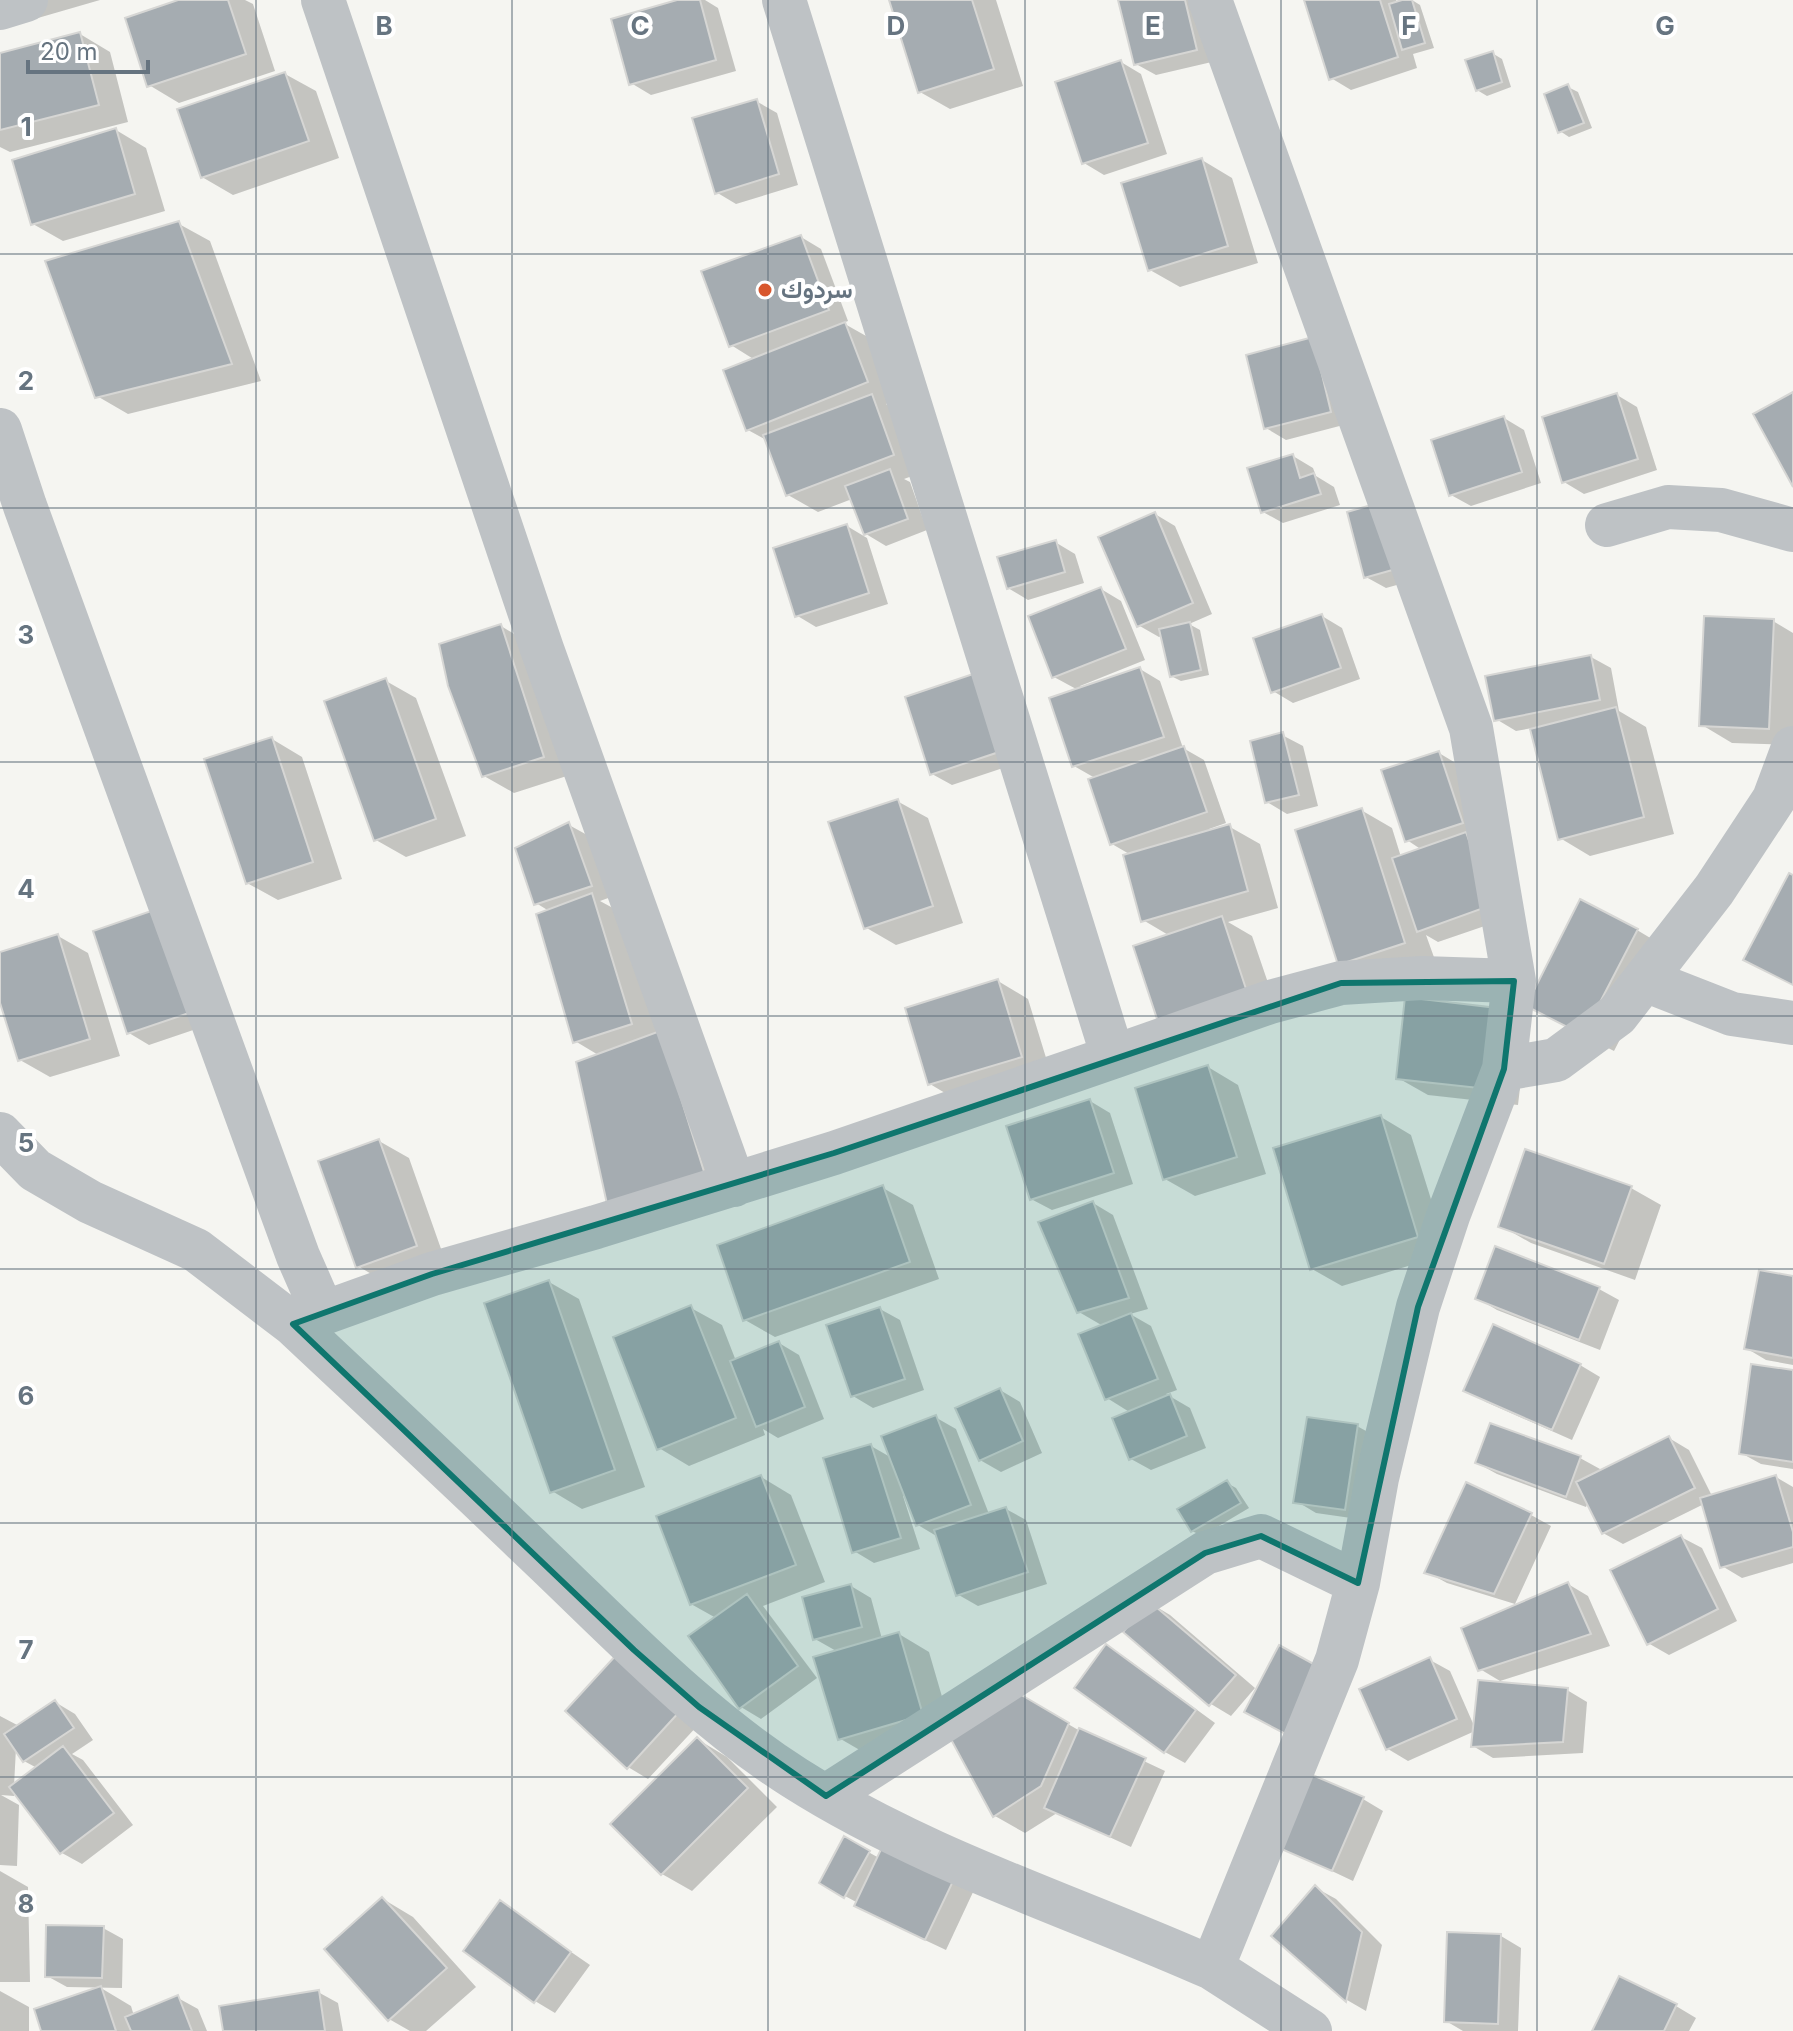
<svg xmlns="http://www.w3.org/2000/svg" width="1793" height="2031" viewBox="0 0 1793 2031" font-family="Inter,Vazirmatn,sans-serif">
	<style>
		.shadow { fill: #0003; fill-rule: evenodd }
		.building { fill: #a5acb1; stroke: #d6d6d4; stroke-width: 2 }
		.lines { fill: none; stroke-linecap: round; stroke-linejoin: round }
		.minor { stroke: #bec2c5; stroke-width: 44 }
		.marked { fill: #0f766e; fill-opacity: 0.2; stroke: #0f766e; stroke-width: 6; stroke-linejoin: round }
		.grid { fill: none; stroke: #667480; stroke-width: 2; stroke-opacity: 0.55 }
		.poi-dot { fill: #d8572e; stroke: #fff; stroke-width: 3 }
		.labels { text-anchor: middle; stroke-width: 8; stroke-linejoin: round; paint-order: stroke }
		.poi-label { font-size: 24px; font-weight: bold; fill: #667480; stroke: #fff; text-anchor: start }
		.grid-label { font-size: 26px; text-anchor: middle; font-weight: bold; fill: #667480; stroke: #fff; stroke-width: 8; stroke-linejoin: round; paint-order: stroke }
	</style>
	<rect width="100%" height="100%" fill="#f5f5f1"/>
	<!-- shadow -->
	<path class="shadow" d="M0 0H100L0 29Z
		M184 0H245L253 4 275 71 179 103 149 85Z
		M685 0H705L718 8 736 71 651 95 631 83Z
		M891 0H996L1023 86 950 109 920 92Z
		M1120 0H1202L1216 61 1156 75 1136 64Z
		M1306 0H1396L1397 4 1412 0 1420 5 1434 48 1413 54 1417 68 1351 90 1331 78Z
		M80 34 110 52 128 122 10 152 0 147V55Z
		M1492 53 1502 59 1511 87 1487 96 1477 90Z
		M1121 62 1141 74 1167 154 1104 175 1084 163Z
		M285 74 316 91 339 158 233 195 202 177Z
		M1568 87 1578 92 1592 128 1569 137 1560 131Z
		M756 101 777 113 798 185 736 204 716 192Z
		M116 130 146 148 165 211 63 241 33 224Z
		M1202 160 1232 178 1258 263 1180 287 1150 270Z
		M179 224 210 241 261 381 128 414 97 396Z
		M801 237 821 249 848 321 843 323 875 341 898 400 886 404 902 414 923 472 904 479 910 482 927 530 886 546 866 534 852 499 818 512 788 495 768 441 748 430 755 360 731 345Z
		M1312 340 1351 423 1286 440 1266 428Z
		M1617 395 1637 407 1657 470 1584 494 1564 482Z
		M1504 418 1524 430 1541 483 1471 506 1451 495Z
		M1293 456 1313 468 1316 476 1334 487 1340 505 1283 523 1263 512Z
		M1349 513 1422 578 1386 588 1366 577Z
		M1155 514 1175 526 1212 614 1189 624 1200 630 1209 675 1181 681 1171 676 1163 635 1159 637 1138 625Z
		M847 526 867 538 888 604 816 627 796 615Z
		M1055 542 1075 554 1084 583 1028 600 1008 588Z
		M1101 589 1121 601 1145 660 1080 686 1082 689 1140 669 1160 681 1183 748 1204 760 1226 823 1209 829 1210 832 1230 827 1260 844 1278 908 1228 922 1252 936 1278 1012 1170 936 1143 920 1131 855 1112 844 1095 778 1074 766 1078 690 1054 677Z
		M1322 616 1342 628 1360 679 1293 703 1273 691Z
		M1773 621 1793 633V745L1732 743 1702 725Z
		M501 626 531 644 573 774 514 793 484 776Z
		M1591 657 1611 668 1619 711 1646 727 1674 834 1590 856 1560 838 1532 728 1516 731 1496 719Z
		M386 681 416 698 466 836 406 857 376 840Z
		M907 698 1018 763 952 785 932 774Z
		M1282 735 1303 746 1318 806 1287 814 1267 802Z
		M272 739 302 757 342 879 278 900 247 883Z
		M1439 753 1459 765 1511 917 1438 942 1426 935 1435 960 1340 963 1361 810 1392 828 1401 857 1422 850 1407 840Z
		M897 801 928 818 963 923 896 945 865 927Z
		M569 825 589 836 611 897 600 901 622 913 736 1195 640 1220 600 1056 575 1041 549 911 536 903Z
		M1637 930 1667 948 1614 1051 1559 1023Z
		M96 932 208 1025 149 1045 129 1033Z
		M58 936 88 953 120 1056 50 1077 20 1060 0 996V954Z
		M998 981 1028 999 1051 1074 960 1102 930 1084Z
		M1527 1027 1518 1105 1428 1095 1398 1078Z
		M1208 1067 1238 1085 1266 1174 1195 1196 1165 1179Z
		M1090 1101 1110 1113 1133 1184 1052 1210 1031 1199Z
		M1381 1117 1411 1135 1448 1254 1342 1286 1312 1269Z
		M379 1141 409 1158 446 1263 388 1284 358 1266Z
		M883 1188 913 1205 939 1279 775 1337 745 1320Z
		M1631 1188 1661 1205 1635 1280 1531 1243 1501 1226Z
		M1093 1203 1113 1215 1148 1309 1130 1314 1151 1326 1177 1390 1166 1394 1190 1408 1206 1448 1151 1470 1131 1459V1413L1107 1398 1103 1326 1079 1312Z
		M1793 1278V1365L1766 1360 1746 1348Z
		M549 1282 579 1299 645 1487 582 1509 552 1491Z
		M1599 1289 1619 1300 1600 1350 1497 1310 1477 1298Z
		M691 1308 722 1325 736 1361 779 1343 799 1355 824 1419 778 1438 763 1429 765 1435 689 1466 659 1448Z
		M880 1309 900 1320 924 1390 873 1408 853 1396Z
		M1580 1365 1600 1377 1572 1440 1486 1402 1466 1390Z
		M1793 1372V1469L1761 1464 1741 1453Z
		M1000 1390 1020 1402 1042 1453 1001 1472 980 1460Z
		M935 1417 956 1429 989 1514 1006 1509 1026 1520 1047 1584 978 1606 957 1594 938 1537 918 1525 906 1495 903 1496 920 1549 874 1563 854 1551 871 1446 892 1458Z
		M1357 1426 1377 1437 1365 1520 1316 1513 1296 1501Z
		M1669 1438 1689 1450 1712 1496 1776 1477 1793 1487V1563L1742 1578 1722 1566 1704 1504 1623 1544 1603 1533 1588 1502 1586 1507 1497 1474 1477 1463 1580 1458 1600 1469 1599 1473Z
		M761 1477 791 1495 825 1582 763 1606 817 1678 761 1719 741 1707 716 1618 691 1604Z
		M1227 1483 1236 1488 1249 1508 1202 1536 1192 1531Z
		M1531 1515 1551 1526 1515 1604 1447 1583 1427 1572Z
		M1681 1537 1702 1548 1737 1621 1669 1655 1648 1643Z
		M1568 1584 1588 1596 1610 1646 1500 1681 1480 1669Z
		M851 1586 871 1598 882 1639 899 1634 929 1652 952 1731 1018 1695 1080 1731 1165 1771 1131 1847 1057 1813 1025 1833 995 1816 950 1733 870 1756 839 1738 838 1652 815 1639Z
		M1150 1603 1170 1615 1255 1688 1231 1716 1211 1704 1125 1632Z
		M1106 1646 1126 1658 1215 1723 1185 1763 1165 1752Z
		M619 1655 700 1723 648 1779 628 1767Z
		M1430 1660 1450 1671 1475 1728 1567 1690 1587 1702 1583 1753 1493 1758 1473 1746 1475 1731 1408 1761 1388 1749Z
		M55 1702 75 1714 93 1740 72 1754 83 1760 133 1825 82 1864 62 1853 14 1790V1796L1 1795 19 1805 17 1866 0 1865V1716L19 1726ZM16 1748 24 1761 37 1768 14 1786Z
		M697 1739 727 1757 777 1807 692 1891 662 1874Z
		M1363 1799 1383 1811 1353 1881 1281 1847Z
		M845 1839 879 1858 974 1890 946 1950 876 1917 857 1906 858 1903 821 1883Z
		M0 1871 28 1887 30 1982H0Z
		M1316 1888 1336 1899 1382 1945 1366 2011 1347 2000 1274 1936Z
		M383 1899 413 1917 476 1987 426 2031H410L389 2019Z
		M500 1903 590 1965 555 2013 535 2001Z
		M103 1928 123 1939 122 1988 67 1987 47 1976Z
		M1501 1936 1521 1948 1518 2031H1463L1446 2021Z
		M101 1988 131 2006 134 2016 178 1998 198 2009 207 2031H43Z
		M0 1991 29 2007V2031H0Z
		M318 1992 338 2003 343 2031H225Z
		M1676 2006 1696 2018 1689 2031H1595Z"/>
	<!-- building -->
	<path class="building" d="M178 0H228L246 54 147 87 125 18Z
		M677 0H700L716 60 629 85 611 19Z
		M889 0H972L994 69 918 93Z
		M1118 0H1185L1197 50 1134 65Z
		M1304 0H1380L1398 57 1329 80Z
		M1402 0H1412L1425 43 1402 50 1389 4Z
		M80 32 99 105 0 130V53Z
		M1493 51 1502 82 1476 91 1465 60Z
		M1121 60 1148 143 1082 164 1055 82Z
		M285 72 309 141 201 178 177 109Z
		M1568 84 1584 123 1558 133 1544 94Z
		M757 99 779 174 715 194 692 118Z
		M116 128 135 194 31 225 12 160Z
		M1202 158 1228 246 1148 271 1121 183Z
		M179 221 232 364 95 398 45 261Z
		M801 235 829 310 729 347 701 271Z
		M845 322 868 382 746 431 723 370Z
		M1313 337 1331 412 1264 429 1246 355Z
		M1793 392V487L1753 414Z
		M1617 393 1638 459 1562 483 1542 417Z
		M872 394 894 455 786 496 763 435Z
		M1504 416 1522 472 1449 496 1431 440Z
		M1293 454 1300 478 1314 473 1321 494 1261 513 1247 468Z
		M890 469 908 519 864 535 845 486Z
		M1385 501 1403 567 1364 578 1347 512Z
		M1155 512 1193 603 1137 627 1098 537Z
		M847 524 869 593 795 617 773 548Z
		M1056 540 1065 572 1007 589 997 557Z
		M1101 587 1126 649 1052 678 1028 616Z
		M1322 614 1341 668 1271 693 1253 638Z
		M1704 616 1774 619 1769 729 1699 726Z
		M1190 622 1201 670 1170 677 1159 629Z
		M501 624 544 757 482 777 448 686 439 644Z
		M1591 655 1600 700 1494 721 1485 676Z
		M1140 667 1164 737 1072 767 1049 698Z
		M973 674 999 752 930 775 905 697Z
		M386 678 436 819 374 841 324 701Z
		M1616 707 1644 817 1558 840 1530 729Z
		M1283 732 1299 795 1265 803 1250 741Z
		M272 737 313 862 246 884 204 759Z
		M1184 746 1207 812 1110 845 1088 779Z
		M1439 751 1463 823 1405 842 1381 770Z
		M898 799 933 906 864 929 828 822Z
		M1362 808 1405 943 1338 965 1295 830Z
		M569 822 592 886 534 905 515 848Z
		M1230 824 1248 891 1141 922 1123 855Z
		M1466 832 1492 905 1417 932 1392 858Z
		M1789 873 1793 875V985L1743 960Z
		M592 893 632 1024 573 1043 536 914Z
		M1580 899 1638 929 1583 1035 1526 1006Z
		M154 910 189 1013 127 1034 93 931Z
		M1222 916 1248 995 1159 1025 1133 946Z
		M58 934 90 1039 18 1061 0 1003V952Z
		M998 979 1022 1057 928 1085 905 1008Z
		M1405 997 1497 1008 1488 1089 1396 1079Z
		M660 1031 706 1178 607 1204 576 1062Z
		M1208 1065 1237 1157 1163 1180 1135 1088Z
		M1090 1099 1114 1173 1030 1200 1006 1126Z
		M1381 1115 1418 1237 1310 1270 1273 1148Z
		M379 1139 417 1246 356 1268 318 1161Z
		M1525 1149 1632 1186 1604 1264 1498 1227Z
		M883 1185 910 1262 743 1321 717 1245Z
		M1093 1201 1129 1298 1077 1313 1038 1222Z
		M1495 1246 1600 1287 1579 1340 1475 1299Z
		M1759 1270 1793 1276V1358L1744 1349Z
		M549 1280 615 1470 550 1493 484 1303Z
		M691 1305 736 1418 657 1450 613 1337Z
		M880 1307 905 1379 851 1397 826 1325Z
		M1131 1313 1158 1379 1105 1400 1078 1334Z
		M1493 1324 1581 1364 1552 1430 1463 1391Z
		M779 1341 805 1407 756 1427 730 1361Z
		M1751 1364 1793 1370V1462L1739 1454Z
		M1000 1388 1023 1441 979 1461 955 1408Z
		M1170 1394 1187 1436 1129 1460 1112 1418Z
		M936 1415 971 1505 916 1526 881 1436Z
		M1307 1417 1358 1424 1345 1510 1293 1503Z
		M1490 1423 1581 1456 1566 1497 1475 1463Z
		M1669 1436 1695 1488 1602 1534 1576 1482Z
		M871 1444 901 1538 852 1553 823 1458Z
		M761 1475 796 1565 690 1605 656 1516Z
		M1776 1475 1793 1532V1547L1720 1568 1700 1498Z
		M1227 1480 1241 1503 1191 1532 1177 1509Z
		M1466 1482 1532 1513 1494 1594 1424 1573Z
		M1006 1507 1028 1572 956 1596 934 1530Z
		M1681 1535 1718 1609 1647 1645 1610 1570Z
		M1568 1582 1591 1634 1478 1671 1461 1628Z
		M851 1584 862 1627 813 1640 802 1597Z
		M747 1594 798 1666 739 1709 688 1636Z
		M1149 1601 1236 1675 1209 1706 1123 1632Z
		M899 1632 923 1715 838 1740 813 1657Z
		M1106 1644 1196 1710 1164 1753 1074 1688Z
		M1279 1645 1330 1673 1295 1739 1244 1712Z
		M618 1653 681 1710 627 1769 565 1711Z
		M1430 1657 1457 1719 1386 1750 1359 1689Z
		M1478 1680 1568 1688 1563 1742 1471 1747Z
		M1018 1693 1069 1723 1041 1786 993 1817 947 1732Z
		M55 1700 74 1728 23 1762 4 1734Z
		M1079 1728 1146 1758 1110 1837 1044 1808Z
		M697 1737 748 1788 661 1875 610 1824Z
		M63 1746 114 1813 60 1854 9 1787Z
		M1310 1774 1364 1797 1332 1871 1279 1848Z
		M844 1836 870 1851 844 1898 819 1883Z
		M884 1843 955 1877 925 1940 854 1906Z
		M1315 1885 1362 1932 1346 2002 1271 1936Z
		M382 1897 447 1968 388 2021 324 1949Z
		M500 1900 571 1952 534 2003 463 1951Z
		M46 1925 104 1926 102 1978 45 1977Z
		M1447 1932 1501 1934 1498 2024 1444 2022Z
		M1619 1976 1677 2004 1664 2031H1592Z
		M101 1986 116 2031H41L34 2009Z
		M319 1990 325 2031H223L219 2006Z
		M178 1995 192 2031H131L125 2017Z"/>
	<g class="lines">
		<!-- minor -->
		<path class="minor" d="M323 0 542 649 734 1185
			M1210 0 1471 728 1514 981 1504 1069 1556 1060 1617 1015 1714 890 1774 799 1793 748
			M0 8 26 0
			M0 430 25 506 298 1256 323 1313
			M1607 525 1668 507 1721 510 1793 530
			M1645 980 1732 1014 1793 1023
			M1113 1057 1270 1002 1341 983 1422 978 1514 981
			M0 1134 35 1170 90 1202 196 1250 293 1324 432 1274 596 1227 834 1153 1113 1057 784 0
			M293 1324C375 1401 458 1478 539 1556 621 1634 699 1717 795 1778 924 1860 1073 1906 1212 1968
			M826 1796 1205 1553 1261 1536 1358 1583
			M1310 2031 1212 1968 1337 1660 1358 1583 1377 1478 1418 1307 1448 1216 1504 1069"/>
	</g>
	<!-- marked area -->
	<path class="marked" d="M1514 981 1504 1069 1418 1307 1358 1583 1261 1536 1205 1553 826 1796 699 1707 634 1650 293 1324 432 1274 834 1153 1341 983Z"/>
	<!-- grid -->
	<path class="grid" d="M256 0V2031M512 0V2031M768 0V2031M1025 0V2031M1281 0V2031M1537 0V2031M0 254H1793M0 508H1793M0 762H1793M0 1016H1793M0 1269H1793M0 1523H1793M0 1777H1793"/>
	<!-- markers -->
	<circle class="poi-dot" cx="765" cy="290" r="8"/>
	<g class="labels">
		<!-- poi labels -->
		<g class="poi-label">
			<text x="781" y="298">سردوك</text>
		</g>
	</g>
	<g class="grid-label">
		<text x="384" y="35">B</text>
		<text x="640" y="35">C</text>
		<text x="896" y="35">D</text>
		<text x="1153" y="35">E</text>
		<text x="1409" y="35">F</text>
		<text x="1665" y="35">G</text>
		<text x="26" y="136">1</text>
		<text x="26" y="390">2</text>
		<text x="26" y="644">3</text>
		<text x="26" y="898">4</text>
		<text x="26" y="1152">5</text>
		<text x="26" y="1405">6</text>
		<text x="26" y="1659">7</text>
		<text x="26" y="1913">8</text>
	</g>
	<!-- scale -->
	<path d="M28 60v12h120v-12" fill="none" stroke="#667480" stroke-width="4"/>
	<text x="40" y="60" font-size="24" fill="#667480" stroke="#ffffff" stroke-width="6" paint-order="stroke">20 m</text>
</svg>
